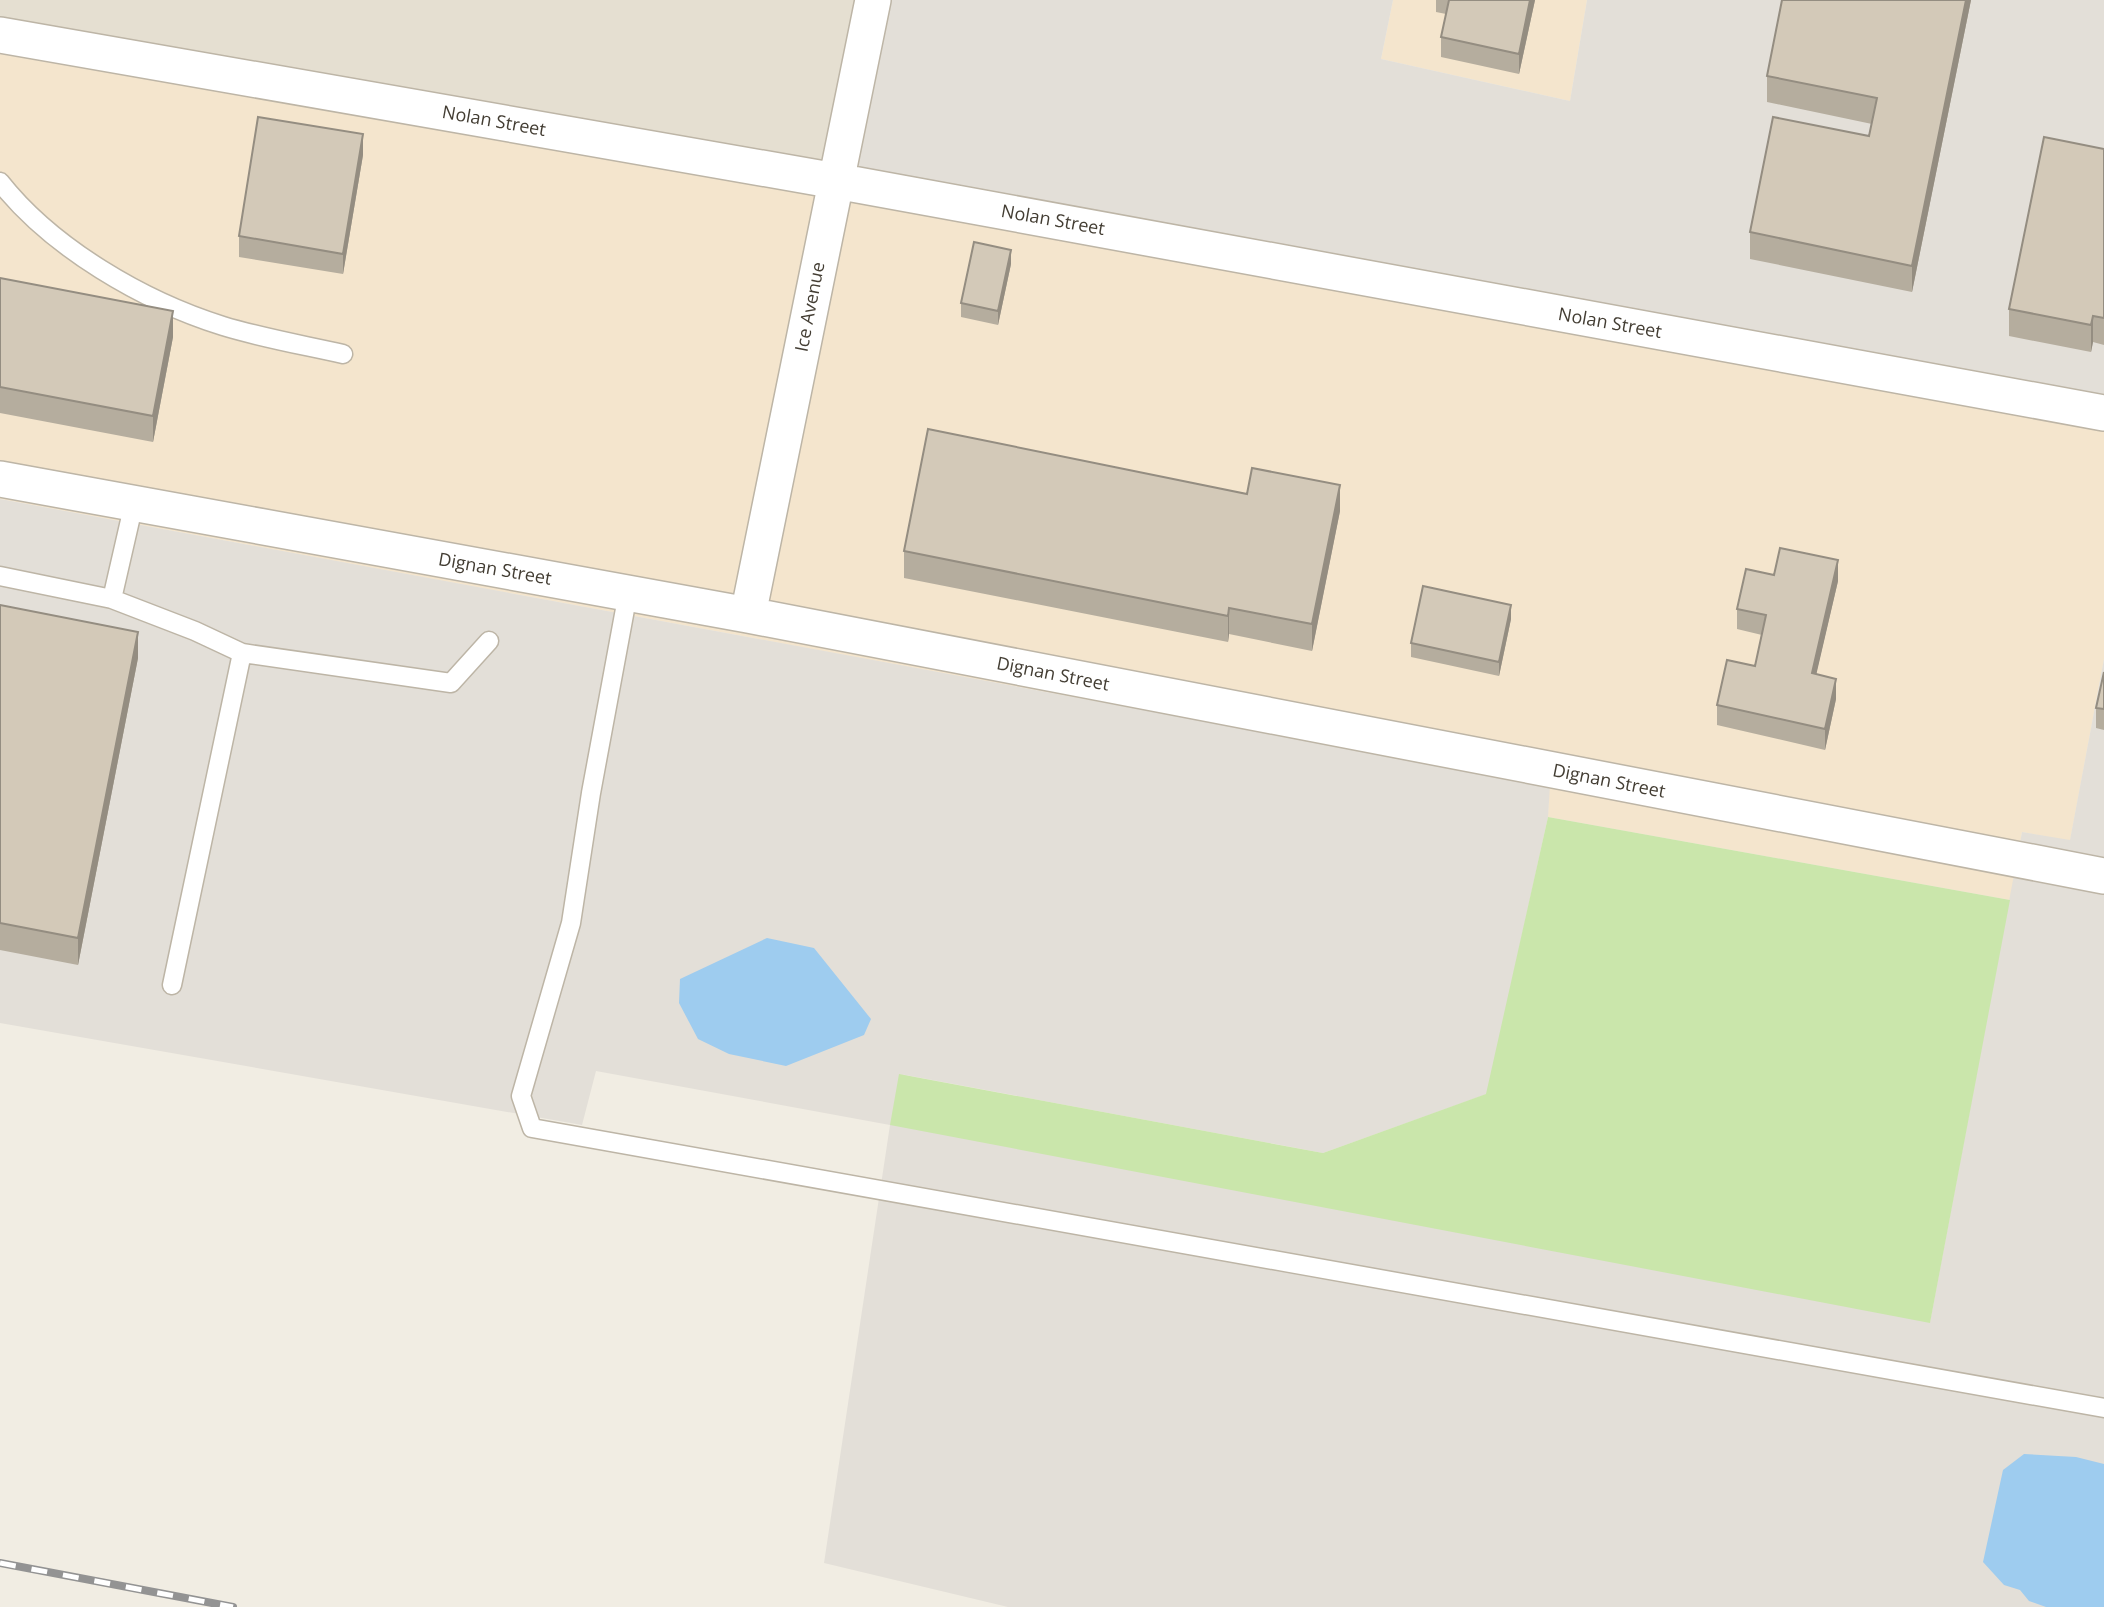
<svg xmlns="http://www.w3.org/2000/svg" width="2104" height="1607" viewBox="0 0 2104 1607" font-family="'Open Sans',sans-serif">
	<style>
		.residential { fill: #e5dfd1 }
		.commercial { fill: #f4e5cd }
		.industrial { fill: #e3dfd8 }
		.green { fill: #cae6ab }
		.water { fill: #9eccef }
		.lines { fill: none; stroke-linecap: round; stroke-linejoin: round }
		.service-casing { stroke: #bdb5a6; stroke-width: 21 }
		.minor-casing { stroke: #bdb5a6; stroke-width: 38 }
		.service { stroke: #fff; stroke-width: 18 }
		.minor { stroke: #fff; stroke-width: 35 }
		.rail-casing { stroke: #939393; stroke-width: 8 }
		.rail { stroke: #fff; stroke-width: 5; stroke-dasharray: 16; stroke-linecap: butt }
		.wall { fill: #b5ad9e }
		.shaded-wall { fill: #948d81 }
		.building { fill: #d3c9b8; stroke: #948d81; stroke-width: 2 }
		.labels { text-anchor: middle; stroke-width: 5; stroke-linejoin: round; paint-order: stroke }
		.street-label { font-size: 18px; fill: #433d33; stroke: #fff }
	</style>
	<rect width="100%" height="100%" fill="#f1ede3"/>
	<!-- residential -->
	<path class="residential" d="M0 0H857L817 194 0 54Z"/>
	<!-- commercial -->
	<path class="commercial" d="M1393 0H1587L1570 101 1381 59Z
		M0 54 1535 318 2104 426V659L2070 841 2022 832 2010 900 1548 817 1549 785 0 499Z"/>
	<!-- industrial -->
	<path class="industrial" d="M857 0H1393L1381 59 1570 101 1587 0H2104V426L817 194Z
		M0 499 1550 785 1548 817 1487 1094 1323 1153 900 1074 1930 1322 2022 832 2070 840 2104 659V1607H1008L824 1563 890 1125 596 1071 582 1125 0 1023Z"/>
	<!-- green -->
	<path class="green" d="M1548 817 2010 900 1930 1323 890 1125 899 1074 1323 1153 1486 1094Z"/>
	<!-- water -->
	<path class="water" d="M767 938 814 948 871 1019 864 1035 786 1066 729 1054 698 1039 679 1003 680 979Z
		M2024 1454 2076 1457 2104 1464V1607H2046L2029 1601 2020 1590 2004 1585 1983 1562 2003 1470Z"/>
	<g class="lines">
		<!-- service casing -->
		<g class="service-casing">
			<path id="service" d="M0 182C52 248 143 301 223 326 262 338 303 345 343 354
				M0 576 112 599 134 503
				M628 593 591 793 571 923 521 1096 532 1128 2104 1408
				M112 599 195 631 242 653 172 985
				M242 653 451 683 489 641"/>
		</g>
		<!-- minor casing -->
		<g class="minor-casing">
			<path id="minor" d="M0 35 836 181 2104 413
				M0 479 748 615 2104 876
				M748 615 873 0"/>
		</g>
		<!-- service -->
		<use href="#service" class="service"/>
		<!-- minor -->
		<use href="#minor" class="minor"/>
		<!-- rail casing -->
		<g class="rail-casing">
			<path id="rail" d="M0 1563 233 1607"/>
		</g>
		<!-- rail -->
		<use href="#rail" class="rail"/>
	</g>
	<!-- wall -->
	<path class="wall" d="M1436 0H1535L1519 74 1441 57V37L1446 14 1436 12Z
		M1782 0H1971L1912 292 1750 259V232L1869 136 1872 124 1767 102V76Z
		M2104 149V345L2093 342 2091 352 2009 336V309Z
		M363 155 343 274 239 257V236Z
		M1011 264 998 325 961 317V303Z
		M0 278 173 337 153 442 0 413Z
		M1247 494 1340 511 1312 651 1229 634 1228 642 904 578V551Z
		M1774 575 1838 581 1816 674 1836 699 1825 750 1717 725V705L1755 666 1762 635 1737 629V609Z
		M0 605 138 658 78 965 0 950Z
		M1511 619 1499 676 1411 657V643Z
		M2104 672V730L2096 728V708Z"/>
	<!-- shaded-wall -->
	<path class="shaded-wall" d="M1530 0H1535L1519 74V54Z
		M1966 0H1971L1912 292V266Z
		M363 134V155L343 274V254Z
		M1011 250V264L998 325V311Z
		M173 311V337L153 442V416Z
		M2093 316V342L2091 352V325Z
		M1340 485V511L1312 651V624Z
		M1838 560V581L1812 693V673Z
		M1511 605V619L1499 676V662Z
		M1229 608V634L1228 642V616Z
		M138 632V658L78 965V938Z
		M1836 679V699L1825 750V729Z"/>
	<!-- building -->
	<path class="building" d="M1449 0H1530L1519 54 1441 37Z
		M1782 0H1966L1912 266 1750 232 1773 117 1869 136 1877 98 1767 76Z
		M258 117 363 134 343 254 239 236Z
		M2044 137 2104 149V318L2093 316 2091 325 2009 309Z
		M974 242 1011 250 998 311 961 303Z
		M0 278 173 311 153 416 0 387Z
		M928 429 1247 494 1252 468 1340 485 1312 624 1229 608 1228 616 904 551Z
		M1780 548 1838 560 1812 673 1836 679 1825 729 1717 705 1727 660 1755 666 1766 615 1737 609 1746 569 1774 575Z
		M1423 586 1511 605 1499 662 1411 643Z
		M0 605 138 632 78 938 0 923Z
		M2104 672V709L2096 708Z"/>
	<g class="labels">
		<!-- street labels -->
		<g class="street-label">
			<text transform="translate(494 121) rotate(10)" y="6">Nolan Street</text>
			<text transform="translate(1053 220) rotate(10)" y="6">Nolan Street</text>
			<text transform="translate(810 307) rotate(-79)" y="6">Ice Avenue</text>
			<text transform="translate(1610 323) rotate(10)" y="6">Nolan Street</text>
			<text transform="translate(495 569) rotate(10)" y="6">Dignan Street</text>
			<text transform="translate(1053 674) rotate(11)" y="6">Dignan Street</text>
			<text transform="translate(1609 781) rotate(11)" y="6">Dignan Street</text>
		</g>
	</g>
</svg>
